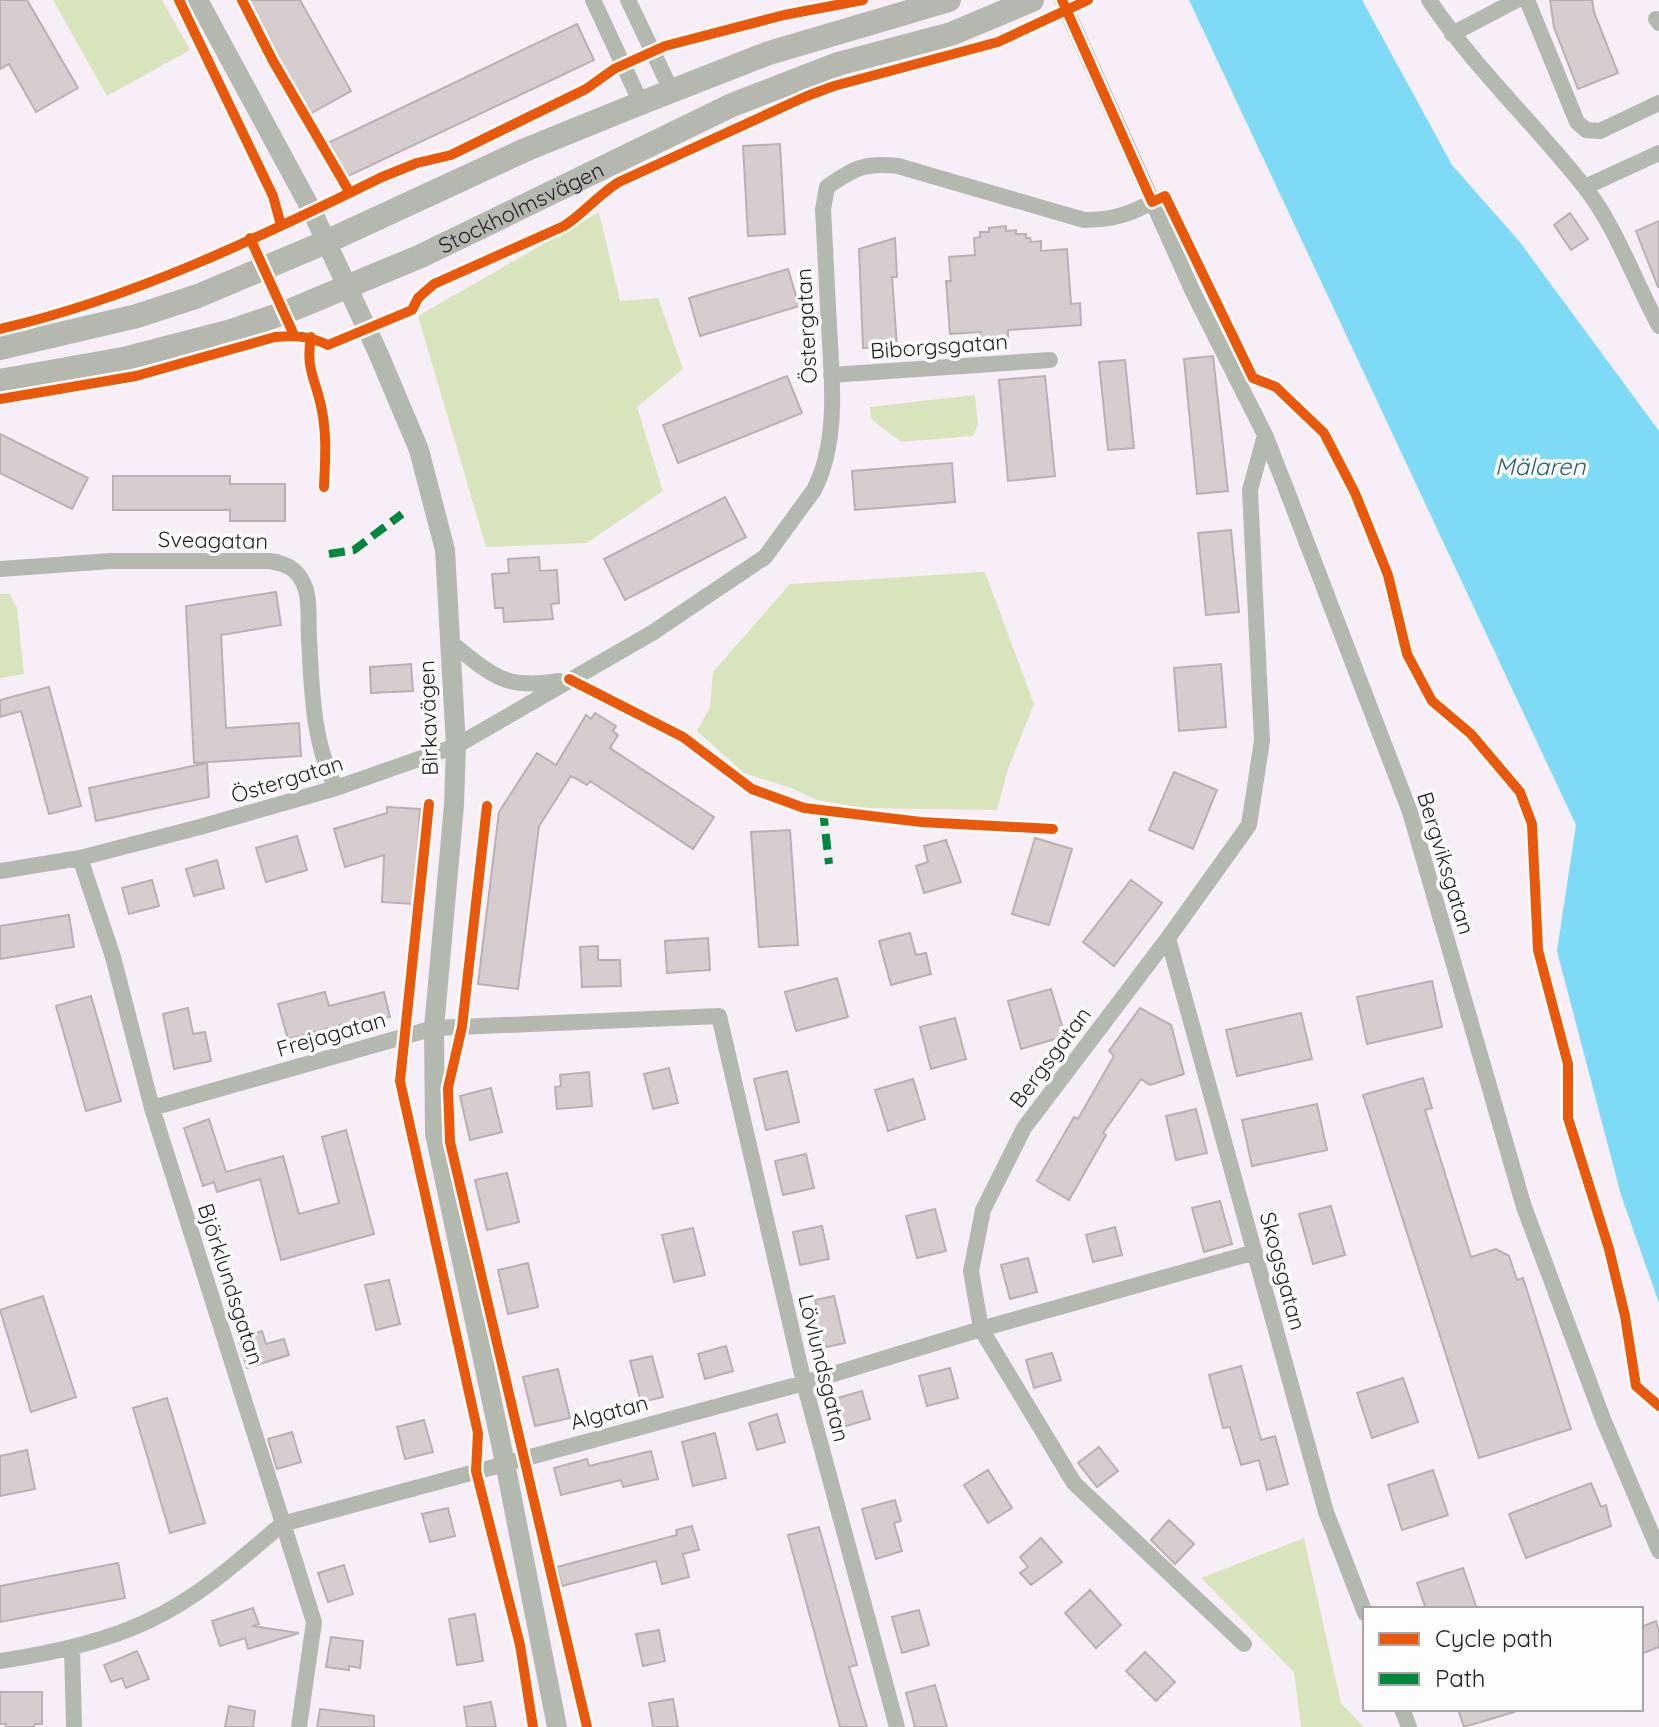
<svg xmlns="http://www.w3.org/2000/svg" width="1659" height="1727" viewBox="0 0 1659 1727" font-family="Quicksand,sans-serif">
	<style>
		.green { fill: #d8e5bc }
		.water { fill: #7edaf5 }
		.building { fill: #d7cdce; stroke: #bab0b2; stroke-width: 2 }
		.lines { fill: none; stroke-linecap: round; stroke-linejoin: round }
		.minor { stroke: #b4b9b0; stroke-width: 16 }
		.tertiary { stroke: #b4b9b0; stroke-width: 20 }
		.secondary { stroke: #b4b8af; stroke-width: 24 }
		.quiet { stroke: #00873e; stroke-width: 8; stroke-dasharray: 16 8; stroke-linecap: butt }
		.cycleway-casing { stroke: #fdfdfd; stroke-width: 15 }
		.cycleway { stroke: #e8590c; stroke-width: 10 }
		.labels { text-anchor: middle; stroke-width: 7; stroke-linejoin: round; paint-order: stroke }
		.street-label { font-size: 22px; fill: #261d26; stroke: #fdfdfd }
		.water-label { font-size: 24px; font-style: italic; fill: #29606f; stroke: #fdfdfd }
	</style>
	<rect width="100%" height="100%" fill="#f8eef8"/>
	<!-- green -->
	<path class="green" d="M53 0H162L190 50 107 96Z
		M599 212 620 301 658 298 683 369 637 407 663 491 587 543 486 547 418 316Z
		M975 395 978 424 973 436 901 442 871 419 870 407Z
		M985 572 1034 704 1008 769 997 810 863 808 817 800 791 788 744 773 697 731 710 707 713 672 790 584Z
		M0 594H10L17 608 24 674 0 678Z
		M1304 1538 1341 1703 1364 1727H1301L1294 1672 1201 1578Z"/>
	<!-- water -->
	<path class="water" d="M1189 0H1362L1452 165 1519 241 1659 431V1303L1621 1195 1557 951 1576 825Z"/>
	<!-- building -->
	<path class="building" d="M0 0H27L78 88 36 112 9 64 0 69Z
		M245 0H300L351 91 308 115Z
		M1550 0H1592L1594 12 1618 73 1578 89 1554 27Z
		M577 24 594 60 344 178 328 143Z
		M780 144 785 234 748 236 743 146Z
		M1570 213 1588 239 1571 250 1554 225Z
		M1659 221V287H1658L1636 231Z
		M1006 226V231L1016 230V234H1026V238H1030L1031 242 1041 241V251L1067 249 1071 304 1080 303 1081 325 1008 330V338L981 340 980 332 950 334 946 281H951L949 257 975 255 974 238 980 237V232H989V228Z
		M895 238 897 277H892L897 346 863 348 859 249Z
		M788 269 799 306 700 336 689 298Z
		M1213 356 1228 491 1197 494 1184 359Z
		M1125 360 1134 448 1108 450 1099 362Z
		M787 376 802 413 678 463 663 425Z
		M1045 376 1055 476 1008 481 999 380Z
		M0 434 88 478 72 509 0 473Z
		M952 463 955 502 855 510 852 471Z
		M113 476H230V484H285V521H230V510H113Z
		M725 497 746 537 625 600 604 559Z
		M1231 530 1239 612 1206 615 1198 533Z
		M539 557 540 571 557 570 559 603 551 604 553 619 504 622 503 608H495L492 574 509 573 508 559Z
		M276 592 281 625 221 635 226 728 299 723 301 756 194 763 186 606Z
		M411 664 413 691 371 693 370 667Z
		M1221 664 1226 727 1179 731 1174 668Z
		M49 687 81 806 49 814 21 711 0 717V700Z
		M595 713 616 726 613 731 618 735 610 748 714 817 693 849 590 781 587 785 571 776 539 826 518 989 478 984 499 812 537 753 556 765 586 715 591 719Z
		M207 763 209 797 96 821 89 788Z
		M1174 772 1217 790 1193 849 1149 830Z
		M387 807 420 809 414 904 382 902 384 855 345 867 334 829 387 813Z
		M790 830 798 945 759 947 751 832Z
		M297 836 307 870 266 882 256 848Z
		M1035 838 1072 849 1049 925 1012 914Z
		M946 840 961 882 924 893 916 866 928 862 924 846Z
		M217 860 224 888 194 896 186 869Z
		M152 880 159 906 129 914 122 888Z
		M1131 880 1162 903 1114 966 1083 942Z
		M69 915 74 947 0 959V926Z
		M910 933 916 955 926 953 931 974 891 985 879 941Z
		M708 938 710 970 667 973 665 941Z
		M598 946V960H620L621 986 582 987 580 947Z
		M837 978 848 1017 796 1031 785 992Z
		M1432 981 1442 1027 1367 1044 1357 997Z
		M1051 989 1065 1036 1021 1049 1008 1001Z
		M325 992 329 1006 384 992 390 1017 360 1024 359 1020 288 1039 278 1004Z
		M91 996 121 1101 86 1111 56 1006Z
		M188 1008 193 1034 205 1032 211 1061 174 1069 163 1014Z
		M1140 1008 1171 1025 1184 1074 1150 1085 1141 1079 1103 1133 1106 1135 1069 1200 1037 1181 1074 1117 1078 1119 1114 1056 1109 1051Z
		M1301 1013 1312 1059 1237 1076 1226 1030Z
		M955 1018 966 1059 931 1069 920 1027Z
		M669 1068 678 1103 653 1109 644 1074Z
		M787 1071 799 1122 766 1130 754 1079Z
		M589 1072 592 1106 557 1109 555 1087 561 1086 560 1075Z
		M1423 1078 1432 1108 1425 1110 1471 1257 1496 1249 1509 1256 1517 1280 1523 1278 1571 1429 1479 1458 1363 1095Z
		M913 1079 925 1119 888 1131 875 1090Z
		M491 1088 502 1132 470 1140 460 1096Z
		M1317 1104 1327 1150 1252 1166 1242 1120Z
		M1196 1109 1207 1153 1176 1160 1166 1116Z
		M209 1119 226 1172 283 1156 299 1214 339 1203 322 1137 346 1130 374 1234 281 1260 260 1179 217 1192 214 1182 203 1186 184 1128Z
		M806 1154 814 1188 783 1195 775 1161Z
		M507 1173 519 1222 487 1230 475 1180Z
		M1220 1201 1232 1244 1204 1252 1192 1208Z
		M1331 1206 1345 1255 1313 1264 1299 1214Z
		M935 1209 946 1251 917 1258 906 1216Z
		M822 1226 829 1259 800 1265 793 1232Z
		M1115 1227 1122 1255 1093 1262 1086 1235Z
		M693 1228 705 1275 674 1282 662 1235Z
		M1028 1258 1037 1292 1010 1299 1001 1265Z
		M528 1263 538 1307 508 1314 498 1270Z
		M389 1280 400 1324 376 1330 365 1285Z
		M43 1296 76 1397 31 1412 0 1310Z
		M834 1296 845 1343 817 1349 809 1315 818 1313 815 1300Z
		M262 1331 266 1344 284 1339 289 1355 247 1368 238 1339Z
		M726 1346 733 1371 705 1379 698 1354Z
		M1052 1353 1061 1380 1034 1388 1026 1360Z
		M652 1356 663 1397 641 1402 630 1361Z
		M1241 1366 1261 1440 1275 1436 1288 1484 1267 1490 1259 1460 1241 1465 1230 1427 1223 1428 1209 1375Z
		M950 1368 958 1398 927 1406 919 1376Z
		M558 1369 570 1418 535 1426 523 1377Z
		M1403 1378 1418 1422 1372 1438 1357 1393Z
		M862 1391 870 1419 839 1428 831 1400Z
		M167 1398 205 1523 170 1533 133 1408Z
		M777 1414 785 1442 757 1450 749 1423Z
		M424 1420 433 1452 405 1459 397 1427Z
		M292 1432 301 1462 277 1469 268 1439Z
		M715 1433 726 1478 693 1486 682 1442Z
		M1099 1447 1118 1471 1097 1487 1078 1463Z
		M27 1450 35 1489 0 1496V1456Z
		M651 1451 658 1479 623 1487 621 1480 561 1495 554 1468 587 1459 589 1466Z
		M988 1470 1012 1508 988 1523 964 1485Z
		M1433 1470 1448 1515 1402 1530 1388 1485Z
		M1591 1483 1601 1507 1606 1505 1611 1526 1526 1558 1509 1514Z
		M895 1500 901 1521 894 1523 902 1551 876 1559 862 1509Z
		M448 1508 455 1536 430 1542 422 1514Z
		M1169 1520 1194 1544 1175 1564 1151 1540Z
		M692 1526 699 1550 683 1554 689 1577 662 1584 656 1561 562 1586 557 1567 677 1535 676 1530Z
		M819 1527 857 1665 849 1667 867 1727H840L788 1535Z
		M1041 1538 1062 1562 1031 1585 1020 1573 1028 1567 1020 1557Z
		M118 1563 125 1598 0 1622V1586Z
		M344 1565 353 1594 328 1602 318 1573Z
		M1463 1568 1477 1609H1426L1417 1583Z
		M1090 1590 1121 1625 1096 1648 1065 1613Z
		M253 1608 259 1624 252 1626 299 1633 248 1649 245 1638 220 1646 212 1621Z
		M919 1610 929 1645 902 1653 892 1617Z
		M475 1614 483 1661 457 1665 449 1619Z
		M1656 1621 1659 1631V1647L1641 1654V1627Z
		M659 1630 665 1661 643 1666 636 1634Z
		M331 1637 363 1641 360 1668 349 1666V1670L326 1667Z
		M137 1651 149 1679 126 1688 122 1678 111 1682 104 1665Z
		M1145 1652 1175 1682 1156 1701 1126 1671Z
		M935 1685 947 1727H915L906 1693Z
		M0 1692H42V1724H35L34 1727H6V1724H0Z
		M673 1699 678 1727H653L649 1703Z
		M491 1702 496 1727H467L464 1707Z
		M229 1706 255 1711 253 1727H225Z
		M320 1709 374 1716V1727H317Z
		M1458 1709H1513L1514 1712 1464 1727Z"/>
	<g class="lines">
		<!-- minor -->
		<path class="minor" d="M593 0 641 103
			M628 0 672 92
			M1062 0 1193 292 1265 435 1287 491 1410 812 1524 1207 1603 1419 1659 1551
			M1429 0C1474 67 1533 122 1583 185 1616 226 1634 280 1659 326
			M1527 0 1577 122 1586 130 1600 131 1659 103
			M1656 19 1659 23
			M1452 34 1517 0
			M1585 187 1659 153
			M831 375 1050 360
			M0 569 111 561H270C289 564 300 571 306 590 310 604 308 623 309 639 312 690 312 741 336 788
			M450 642C493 675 502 690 559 681
			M80 858 113 957 152 1108 314 1622 299 1727
			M0 871 80 858 200 827 336 788 456 746 652 633 765 557 814 490C839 441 832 379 829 326 827 287 825 248 823 209L827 187C854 168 865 162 898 166L1084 220C1110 220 1129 215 1152 202
			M1168 938 1326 1512 1365 1613
			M152 1108 434 1028 719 1016 804 1383 897 1727
			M1244 1644 1074 1483 981 1329 971 1271 983 1210 1024 1128 1168 938 1249 825 1262 741 1250 490 1265 435
			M72 1647 74 1727
			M0 1661C47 1654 104 1642 148 1621 198 1598 240 1560 282 1524L804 1383 981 1329 1255 1252
			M1402 1709 1409 1727"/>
		<!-- tertiary -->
		<path class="tertiary" d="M198 0 312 211 379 355 419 450 445 550 456 746 454 805 434 1028 435 1134 505 1463 557 1727"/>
		<!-- secondary -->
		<g class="secondary">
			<path d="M0 348 137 316 198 296 326 242 525 150 641 103 769 53 949 0"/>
			<path id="s1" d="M0 381 123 359 231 331 284 313 421 256 732 105 838 64 951 34 1032 0"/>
		</g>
		<!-- quiet -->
		<path class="quiet" d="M329 554 354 550 402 514
			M823 810 829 864"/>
		<!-- cycleway casing -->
		<g class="cycleway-casing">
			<path id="cycleway" d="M179 0 273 196 281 225
				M242 0 273 61 350 193
				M1062 0 1152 202 1165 196 1253 378 1276 387 1324 433 1355 493 1388 575 1407 654 1432 701 1471 734 1520 792 1532 824 1538 950 1568 1064V1118L1609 1249 1625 1316 1636 1386 1659 1406
				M250 238 294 335
				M0 329C133 298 259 238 382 177L417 163 451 155 586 89 614 69 665 46 784 15 863 0
				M311 337C305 371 317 381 322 411 327 436 325 463 324 487
				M0 399 136 376 275 337C295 335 309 336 328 345L412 310 418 298 434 284 564 226C584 213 598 195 619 182L807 96 834 86 998 42 1088 0
				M569 679 683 737 752 789 804 808 921 822 1053 829
				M429 804 400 1081 478 1433 476 1471 520 1645 533 1727
				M487 806 462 1027 448 1088 450 1142 587 1727"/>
		</g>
		<!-- cycleway -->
		<use href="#cycleway" class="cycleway"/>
	</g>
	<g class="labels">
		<!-- street labels -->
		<g class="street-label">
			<text dy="8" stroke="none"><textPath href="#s1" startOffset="552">Stockholmsvägen</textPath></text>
			<text transform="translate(806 326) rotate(-93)" y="8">Östergatan</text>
			<text transform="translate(939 346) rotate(-4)" y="8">Biborgsgatan</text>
			<text transform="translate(213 540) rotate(1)" y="8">Sveagatan</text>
			<text transform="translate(428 718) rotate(-92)" y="8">Birkavägen</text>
			<text transform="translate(287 779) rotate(-17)" y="8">Östergatan</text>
			<text transform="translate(1446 863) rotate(73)" y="8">Bergviksgatan</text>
			<text transform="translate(331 1034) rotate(-16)" y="8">Frejagatan</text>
			<text transform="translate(1050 1057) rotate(-53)" y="8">Bergsgatan</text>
			<text transform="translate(1283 1271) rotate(75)" y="8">Skogsgatan</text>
			<text transform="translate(231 1284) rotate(72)" y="8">Björklundsgatan</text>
			<text transform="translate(824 1368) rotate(76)" y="8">Lövlundsgatan</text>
			<text transform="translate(609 1412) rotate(-15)" y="8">Algatan</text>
		</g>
		<!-- water labels -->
		<g class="water-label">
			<text x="1540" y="475">Mälaren</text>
		</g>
	</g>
	<!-- legend -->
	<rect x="1363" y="1607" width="280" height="104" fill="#fdfdfd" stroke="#a7a3a7" stroke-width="2"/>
	<rect x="1379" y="1633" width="40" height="12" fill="#e8590c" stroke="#a7a3a7" stroke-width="2"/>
	<text x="1435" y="1647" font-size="24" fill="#261d26">Cycle path</text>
	<rect x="1379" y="1673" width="40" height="12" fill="#00873e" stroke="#a7a3a7" stroke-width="2"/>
	<text x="1435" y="1687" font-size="24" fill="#261d26">Path</text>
</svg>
